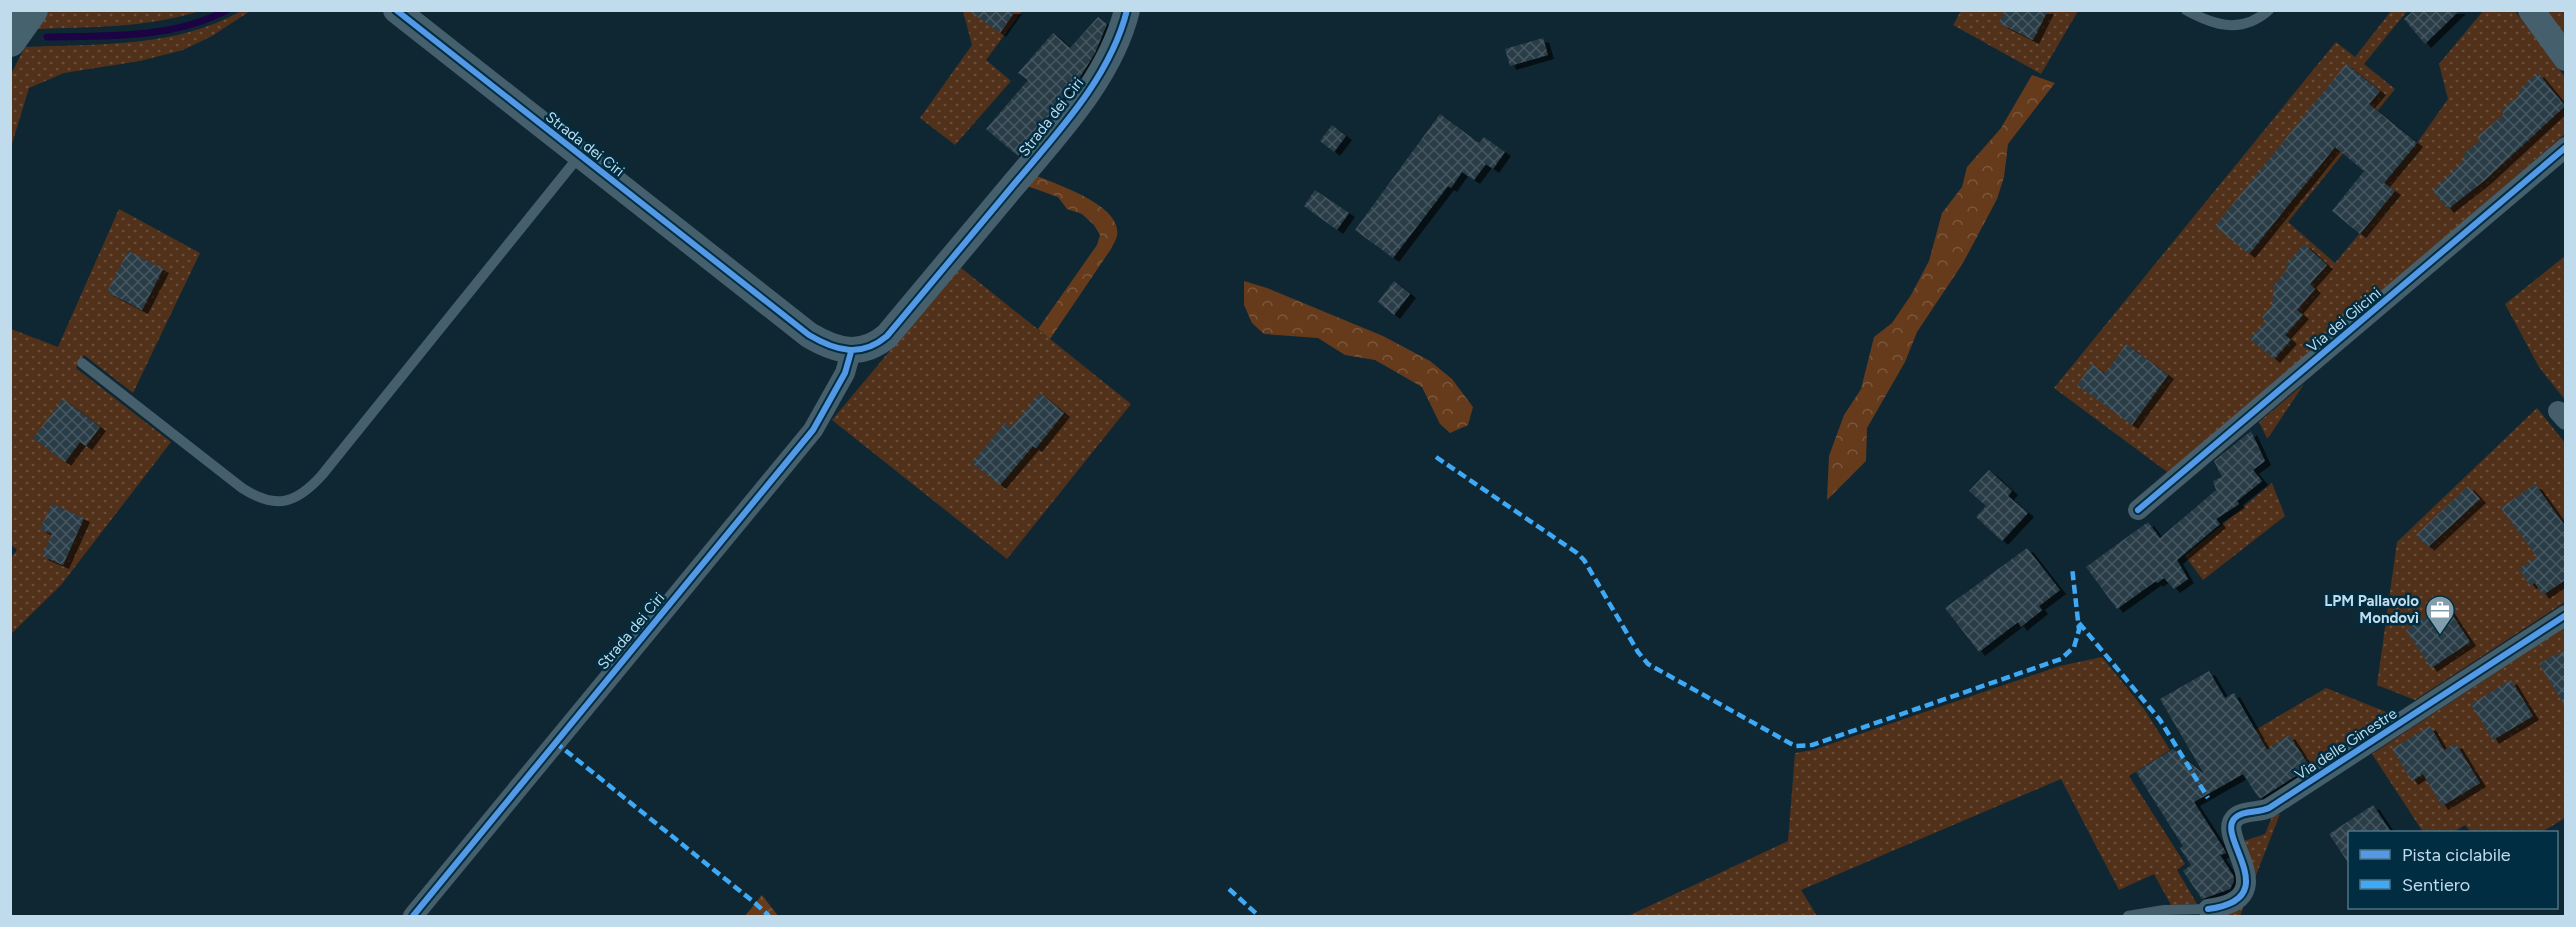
<svg xmlns="http://www.w3.org/2000/svg" width="2576" height="927" viewBox="0 0 2576 927" font-family="Figtree,sans-serif">
	<style>
		.grass { fill: url(#grass-dots) }
		.forest { fill: url(#forest-crowns) }
		.lines { fill: none; stroke-linecap: round; stroke-linejoin: round }
		.stream { stroke: #1c0444; stroke-width: 7 }
		.building { fill: url(#building-cross-hatch); filter: url(#shadow) }
		.service { stroke: #455f6c; stroke-width: 10 }
		.minor { stroke: #455f6c; stroke-width: 20 }
		.tertiary { stroke: #455f6c; stroke-width: 26 }
		.primary { stroke: #46626e; stroke-width: 32 }
		.quiet { stroke: #3fa9f5; stroke-width: 4.5; stroke-dasharray: 9 4.5; stroke-linecap: butt }
		.cycleway-casing { stroke: #002d41; stroke-width: 10 }
		.cycleway { stroke: #5399e6; stroke-width: 6 }
		.labels { text-anchor: middle; stroke-width: 5; stroke-linejoin: round; paint-order: stroke }
		.street-label { font-size: 15px; fill: #c0dcec; stroke: #002d41 }
		.poi-label { font-size: 15px; font-weight: bold; fill: #c0dcec; stroke: #002d41; text-anchor: end }
	</style>
	<defs>
		<pattern id="grass-dots" width="8" height="8" patternUnits="userSpaceOnUse" patternTransform="scale(1.5)"><rect width="8" height="8" fill="#52311b"/><path d="M2 2h.1M6 6h.1" fill="none" stroke="#694e3c" stroke-width="1.8" stroke-linecap="round"/></pattern>
		<pattern id="forest-crowns" width="20" height="18" patternUnits="userSpaceOnUse" patternTransform="scale(1.5)"><rect width="20" height="18" fill="#663b1c"/><path d="M2 6a3 3 0 1 1 6 0M12 15a3 3 0 1 1 6 0" fill="none" stroke="#7a573d"/></pattern>
		<pattern id="building-cross-hatch" width="8" height="8" patternUnits="userSpaceOnUse" patternTransform="scale(1.5)"><rect width="8" height="8" fill="#293e47"/><path d="M0 0l8 8M0 8l8-8" fill="none" stroke="#465962"/></pattern>
		<filter id="shadow"><feDropShadow dx="6" dy="4" stdDeviation="0" flood-color="#0009"/></filter>
	</defs>
	<rect width="100%" height="100%" fill="#0f2732"/>
	<!-- grass -->
	<path class="grass" d="M46 11H200C146 28 91 27 35 29Z
		M241 11H250L212 36 183 50 140 61 64 73 29 88 11 147V74L25 47C98 44 176 48 241 11Z
		M963 11H1022L986 60 1011 81 955 145 920 118 972 45Z
		M1961 11H2078L2041 74 1953 25Z
		M2391 11H2407L2364 64 2395 89 2288 222 2335 263 2394 192 2384 183 2417 143 2448 99 2439 64 2483 11H2515L2565 77V134L2170 474 2054 388 2336 42 2355 57Z
		M2546 11H2565V37Z
		M119 209 200 253 133 393 84 355 76 368 171 442 61 585 11 634 10 559 17 550 10 544 11 329 58 347Z
		M2565 256V400L2539 367 2505 304Z
		M960 267 1131 404 1007 559 832 420Z
		M2304 384 2268 438H2267L2259 422Z
		M2537 408 2565 443V602L2415 700 2377 685 2397 542Z
		M2272 483 2285 516 2203 580 2185 556Z
		M2565 627V818L2542 832H2471L2465 825 2454 832H2423L2372 754Z
		M2102 657 2144 709 2170 750 2129 776 2185 864 2177 870 2197 904 2171 905 2154 874 2119 890 2061 779 1801 890 1817 916H1628L1788 841 1795 753 1813 750 2060 666Z
		M2326 688 2394 715 2312 769 2289 735 2252 760 2240 739Z
		M2280 814 2240 916H2214L2232 910 2241 842 2265 834 2272 817Z"/>
	<!-- forest -->
	<path class="forest" d="M2032 75 2055 83 2008 144 2004 177 1997 199 1963 263 1917 332 1905 362 1867 428 1866 461 1827 500 1829 456 1844 415 1861 389 1874 337 1892 323 1911 295 1929 261 1942 213 1962 187 1967 167 2001 128Z
		M1035 175C1057 185 1123 205 1117 236 1116 240 1113 245 1111 249L1050 339 1038 329 1097 245 1100 235 1094 225 1082 214 1067 209 1058 197 1027 186Z
		M1244 281 1267 288 1383 336 1430 361 1452 379 1473 407 1468 425 1450 433 1440 424 1422 387 1375 360 1345 355 1318 338 1264 334 1252 323 1244 305Z
		M762 895 778 916H745Z"/>
	<g class="lines">
		<!-- stream -->
		<path class="stream" d="M47 37C106 36 173 39 227 10"/>
	</g>
	<!-- building -->
	<path class="building" d="M968 10H1016L1000 33Z
		M2005 10H2048L2033 40 1999 23Z
		M2414 10H2460L2425 44 2404 19Z
		M1098 17 1107 24 1095 53 1082 74 1018 156 986 129 1028 80 1018 73 1053 33 1070 48Z
		M1543 38 1548 55 1510 66 1505 49Z
		M2346 64 2380 91 2369 104 2417 143 2384 183 2395 191 2360 234 2332 211 2364 171 2335 147 2249 254 2215 226Z
		M2538 73 2565 106 2485 180 2448 209 2433 191 2465 158 2463 155 2480 140 2477 137 2504 114 2501 111 2520 94 2518 91Z
		M1440 114 1479 143 1484 137 1505 152 1493 169 1486 164 1474 180 1462 172 1451 188 1448 186 1393 258 1355 230Z
		M1332 125 1346 136 1334 152 1320 141Z
		M1315 190 1349 213 1337 230 1304 206Z
		M2304 244 2327 265 2310 284 2315 289 2297 310 2303 315 2285 335 2291 340 2274 359 2250 339 2266 321 2262 317 2272 305 2274 285 2288 268 2285 266Z
		M128 251 163 269 142 310 107 292Z
		M1394 281 1410 294 1394 315 1378 302Z
		M2126 344 2168 375 2132 425 2077 385 2092 364 2105 374Z
		M1040 393 1064 413 1036 448 1033 446 1000 485 972 463 1005 423 1011 428Z
		M63 399 100 427 86 446 80 442 65 462 33 438Z
		M2251 431 2265 461 2253 470 2262 481 2237 501 2239 504 2216 519 2220 524 2177 560 2188 579 2174 589 2164 578 2157 583 2156 581 2117 609 2086 567 2148 522 2160 538 2216 490 2213 481 2222 477 2214 461Z
		M1989 470 2012 491 2008 496 2028 513 2002 541 1976 517 1986 506 1969 491Z
		M2535 484 2565 526V580L2543 595 2535 583 2530 585 2519 569 2537 557 2501 508Z
		M2468 486 2480 499 2428 547 2416 535Z
		M52 504 84 518 63 565 42 556 52 534 40 529Z
		M2027 548 2060 590 2039 606 2042 610 2021 627 2018 622 1979 652 1945 608Z
		M2445 604 2470 642 2431 668 2406 630Z
		M2565 651V706L2539 664 2557 653 2558 655Z
		M2209 671 2225 698 2234 693 2267 750 2289 735 2310 767 2261 798H2259L2243 774 2194 802 2224 849 2226 853 2220 855 2233 875 2234 881 2230 889 2202 899 2183 871 2191 865 2180 848 2183 846 2136 772 2173 749 2204 774 2160 699Z
		M2511 680 2533 716 2493 740 2471 704Z
		M2430 726 2444 750 2456 744 2480 783 2442 806 2423 774 2412 781 2392 749Z
		M2373 805 2391 832H2349V864L2329 834Z"/>
	<g class="lines">
		<!-- service -->
		<path class="service" d="M2186 10C2215 26 2242 34 2269 10
			M82 363 242 488C276 510 296 504 322 475L580 155
			M2128 916 2164 910 2208 909"/>
		<!-- minor -->
		<path class="minor" d="M2558 411 2566 420
			M2138 510 2566 147
			M2208 909C2286 899 2217 839 2234 819 2241 810 2259 813 2269 808L2566 615
			M413 916 813 430 845 373 851 352"/>
		<!-- tertiary -->
		<path class="tertiary" d="M396 10 809 335C836 351 861 358 887 336 928 287 969 238 1010 189 1055 135 1110 79 1127 10
			M2531 10 2566 58"/>
		<!-- primary -->
		<path class="primary" d="M10 41 32 10"/>
		<!-- quiet -->
		<path class="quiet" d="M1436 457 1577 553 1584 560 1638 652 1648 664 1795 746 1812 745 2061 659 2074 647 2079 630 2072 567
			M2079 623 2160 720 2208 798
			M555 742 755 903 769 916
			M1229 889 1259 916"/>
		<!-- cycleway casing -->
		<g class="cycleway-casing">
			<path id="cycleway" d="M396 10 809 335C836 351 861 358 887 336 928 287 969 238 1010 189 1055 135 1110 79 1127 10
				M2138 510 2566 147
				M2208 909C2286 899 2217 839 2234 819 2241 810 2259 813 2269 808L2566 615
				M413 916 813 430 845 373 851 352"/>
		</g>
		<!-- cycleway -->
		<use href="#cycleway" class="cycleway"/>
	</g>
	<!-- icons -->
	<defs>
		<g id="office-pin" transform="scale(1.5)"><path d="M0 17L-7.5 6A9.5 9.5 0 1 1 7.5 6Z" fill="#829dab" stroke="#002d41"/><path d="M-6-3h4V-5.5h4V-3h4V5H-6ZM-1-4.5V-3h2v-1.5ZM-6 0V1H6V0Z" fill="#fff"/></g>
	</defs>
	<g fill-rule="evenodd">
		<use href="#office-pin" x="2440" y="610"/>
	</g>
	<g class="labels">
		<!-- street labels -->
		<g class="street-label">
			<text transform="translate(1051 117) rotate(-52)" y="5">Strada dei Ciri</text>
			<text transform="translate(585 144) rotate(38)" y="5">Strada dei Ciri</text>
			<text transform="translate(2344 320) rotate(-40)" y="5">Via dei Glicini</text>
			<text transform="translate(631 631) rotate(-50)" y="5">Strada dei Ciri</text>
			<text transform="translate(2346 744) rotate(-33)" y="5">Via delle Ginestre</text>
		</g>
		<!-- poi labels -->
		<g class="poi-label">
			<text x="2419" y="606">LPM Pallavolo<tspan x="2419" dy="17">Mondovì</tspan></text>
		</g>
	</g>
	<!-- border -->
	<rect width="2576" height="927" fill="none" stroke="#c0dcec" stroke-width="24"/>
	<!-- legend -->
	<rect x="2348" y="831" width="210" height="78" fill="#002d41" stroke="#4d7385" stroke-width="1.5"/>
	<rect x="2360" y="850" width="30" height="9" fill="#5399e6" stroke="#4d7385" stroke-width="1.5"/>
	<text x="2402" y="861" font-size="18" fill="#c0dcec">Pista ciclabile</text>
	<rect x="2360" y="880" width="30" height="9" fill="#3fa9f5" stroke="#4d7385" stroke-width="1.5"/>
	<text x="2402" y="891" font-size="18" fill="#c0dcec">Sentiero</text>
</svg>
